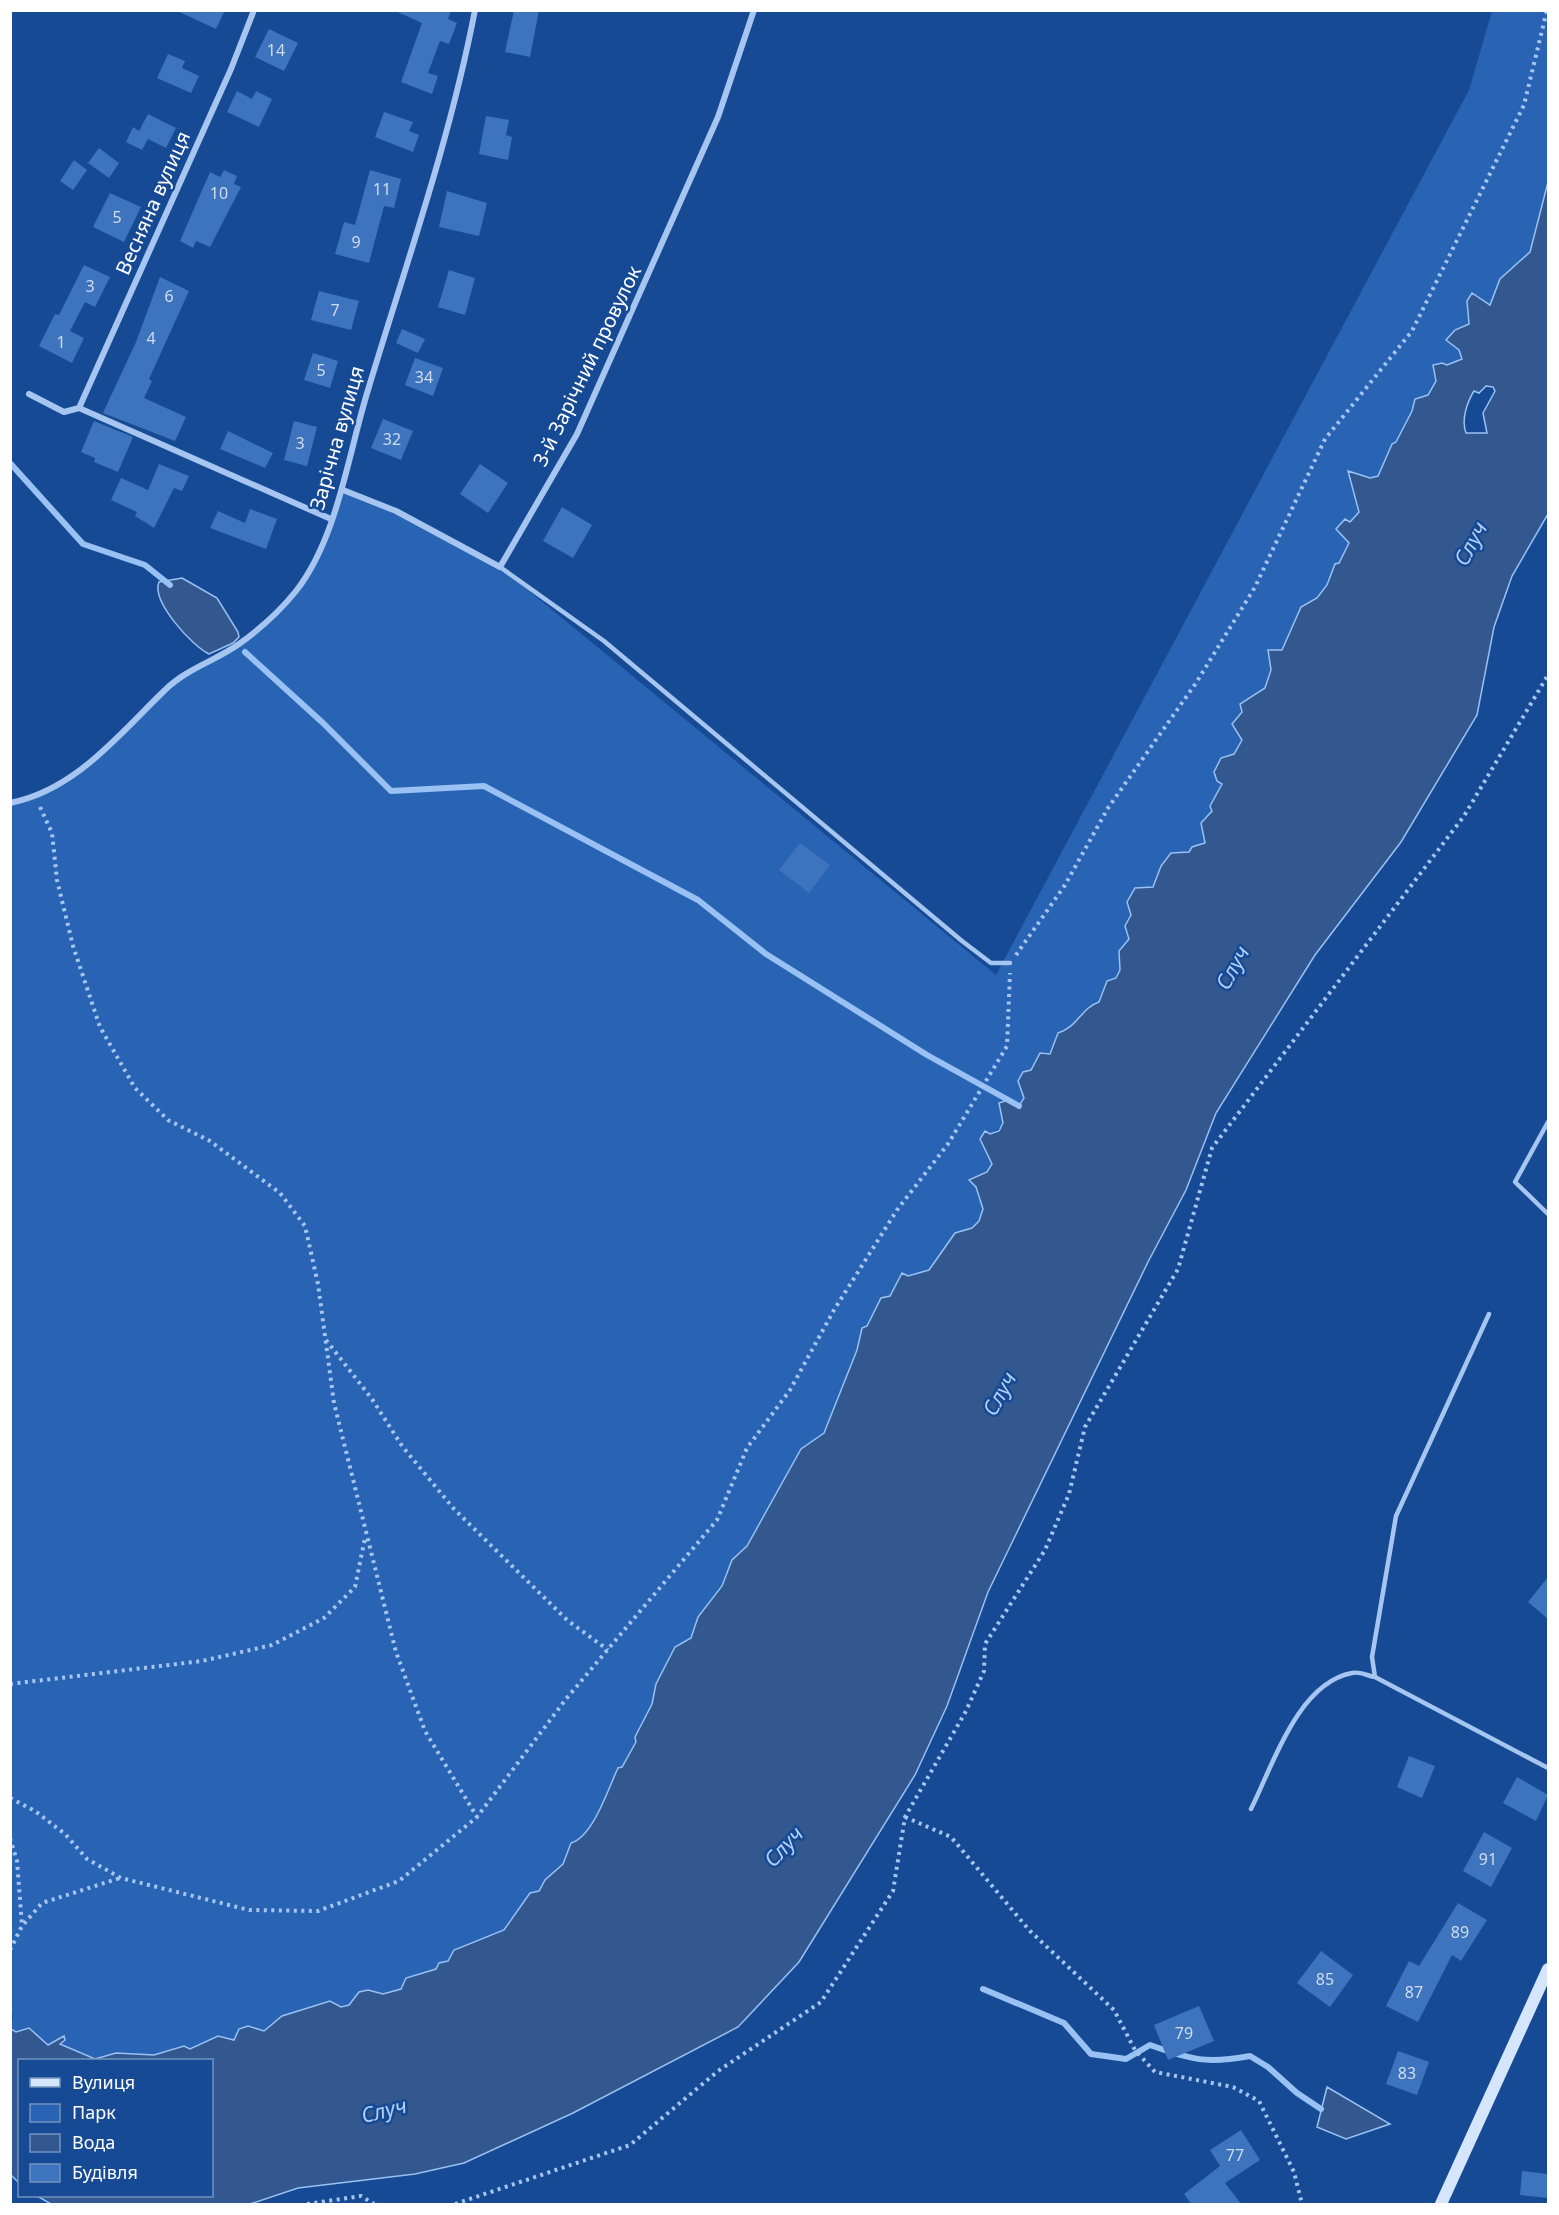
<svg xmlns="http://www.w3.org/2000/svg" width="1559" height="2215" viewBox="0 0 1559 2215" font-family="'Noto Sans',sans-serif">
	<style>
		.green { fill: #2963b4 }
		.water { fill: #32588f; stroke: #99c1f4; stroke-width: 1.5; fill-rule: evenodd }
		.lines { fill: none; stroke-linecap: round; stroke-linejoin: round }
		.stream { stroke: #99c1f4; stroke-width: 6 }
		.building { fill: #3e73bd }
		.path { stroke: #a6c6f1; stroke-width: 4; stroke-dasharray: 3 4.5; stroke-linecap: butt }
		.lane { stroke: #a6c6f1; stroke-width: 4.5 }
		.street { stroke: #a6c6f1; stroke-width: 6 }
		.secondary { stroke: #d5e5fc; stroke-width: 12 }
		.labels { text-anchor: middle; stroke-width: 5; stroke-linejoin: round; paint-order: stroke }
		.number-label { font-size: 16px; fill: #cfdcee }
		.street-label { font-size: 20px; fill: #fff; stroke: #164a95 }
		.water-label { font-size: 21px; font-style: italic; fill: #b3d0f8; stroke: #164a95 }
	</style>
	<rect width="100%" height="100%" fill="#164a95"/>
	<!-- green -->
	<path class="green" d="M1492 11H1548V182L1530 252 1500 279 1490 306 1471 293 1467 301 1469 324 1455 330 1462 359 1447 366 1433 365 1436 381 1428 395 1415 399 1412 411 1396 442 1391 444 1378 476 1370 478 1349 471 1359 512 1350 522V543L1339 563 1335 564 1327 585 1317 598 1301 607 1265 688 1240 704 1242 740 1234 754 1221 758 1222 784 1210 806 1212 810 1201 823 1205 843 1192 847 1189 852 1161 866 1153 887 1127 902 1131 915 1125 926 1129 939 1119 951 1120 970 1116 978 1107 981 1099 1002 1091 1005 1050 1055 1040 1053 1031 1070 1018 1081 1024 1098C1017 1110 1002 1130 990 1134L992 1164 976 1187 983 1209 979 1221 972 1228 955 1234 929 1270 908 1276 902 1273 890 1296 881 1298 867 1326 862 1328 857 1350 824 1433 801 1450 747 1546 732 1560 722 1586 698 1617 691 1638 675 1648 656 1684 652 1704 635 1737 636 1742 622 1767 618 1768C608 1789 593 1836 571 1843L563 1864 545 1880 539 1891 530 1893 504 1930 454 1949 448 1961 439 1963 436 1969 407 1978 401 1989C395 1991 387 1994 382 1994 362 1992 364 1987 349 2005L283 2016 264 2031 248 2026 234 2040 190 2049 184 2046 154 2055 116 2053 95 2059 60 2044 48 2045 29 2028 16 2032 11 2029 13 2016 10 2006 11 803C84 789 120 725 175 680 193 665 218 658 238 644 260 630 283 610 297 588 318 559 330 523 343 490L396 511 500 567 996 975 1469 90Z"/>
	<!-- water -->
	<path class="water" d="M1548 182V514L1512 576 1494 627 1477 715 1401 842 1315 955 1216 1113 1186 1190 1148 1262 988 1592 947 1706 915 1775 799 1962 738 2027 573 2113 464 2163 415 2174 298 2188 250 2204H51L37 2196H212V2060H20L19 2183 11 2175V2029L16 2032 29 2028 48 2045 64 2036 65 2040 60 2044 95 2059 116 2053 154 2055 184 2046 190 2049 218 2036 234 2040 239 2029 248 2026 264 2031 282 2016 330 2001 341 2007 349 2005 359 1992 368 1990 383 1994 401 1989 406 1978 436 1969 439 1963 448 1961 454 1950 504 1930 530 1893 539 1891 545 1880 563 1864 571 1843C593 1837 608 1789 618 1768L622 1767 636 1742 635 1737 652 1704 656 1684 675 1647 691 1638 698 1617 722 1586 732 1560 747 1546 801 1449 824 1433 857 1350 862 1328 867 1326 881 1298 890 1296 902 1273 908 1276 929 1270 955 1233 972 1228 979 1221 983 1209 976 1187 969 1180 987 1172 992 1164 980 1139 985 1131 990 1134 999 1131 1003 1123 999 1103 1008 1100 1019 1106 1024 1098 1018 1081 1023 1072 1031 1070 1040 1053 1050 1054 1058 1033C1078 1027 1081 1008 1099 1002L1107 981 1116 978 1120 970 1119 951 1129 939 1125 926 1131 915 1127 902 1135 888 1153 887 1161 866 1171 853 1189 852 1192 847 1205 843 1201 823 1212 811 1210 806 1222 784 1217 781 1214 772 1221 758 1234 754 1242 740 1232 724 1242 712 1240 704 1265 688 1271 670 1268 650H1282L1301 607 1317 598 1327 585 1335 564 1339 563 1349 543 1336 529 1345 519 1350 522 1359 512 1348 471 1370 478 1378 476 1392 444 1396 442 1412 411 1415 399 1428 395 1436 381 1433 365 1442 363 1447 365 1462 359 1459 350 1446 340 1455 330 1469 324 1467 301 1472 293 1490 305 1500 279 1530 252ZM1486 386 1493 387 1495 391 1483 413 1487 433H1466C1461 420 1467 402 1474 391L1479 393Z
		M182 578 217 598 238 632 239 637 233 643 209 654C192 646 151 601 159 582Z
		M1327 2087 1390 2124 1346 2139 1317 2127Z"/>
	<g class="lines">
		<!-- stream -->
		<path class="stream" d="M10 463 83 544 145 565 170 585
			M245 652 323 723 391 791 484 786 698 900 766 954 927 1055 1019 1106
			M983 1989 1064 2023 1091 2054 1126 2059 1150 2045C1192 2060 1206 2064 1250 2056L1268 2067 1297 2093 1321 2109"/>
	</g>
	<!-- building -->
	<path class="building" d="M175 10H225L216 29Z
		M393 10H451L448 19 457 23 449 44 440 41 428 73 438 76 432 94 401 82 422 23Z
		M514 10H539L530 57 505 52Z
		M269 29 298 43 284 71 255 57Z
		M168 54 185 61 182 68 199 76 191 93 157 78Z
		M237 91 252 99 256 91 272 99 259 127 227 112Z
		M384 112 413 122 409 131 419 135 413 152 375 137Z
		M148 114 176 128 166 148 148 139 142 150 126 142 133 127 139 131Z
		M486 116 509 120 506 135 512 137 508 160 479 154Z
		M99 148 119 163 109 178 88 163Z
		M74 160 87 170 73 190 60 181Z
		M224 170 237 176 234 184 241 187 210 247 196 241 193 248 180 241 210 172 220 177Z
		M370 170 401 179 394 208 384 206 369 263 335 254 344 222 355 225Z
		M447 191 487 203 479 236 439 227Z
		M110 193 141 207 124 242 93 227Z
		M84 265 110 277 95 307 85 302 70 331 84 338 72 363 39 346 55 314 59 315Z
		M449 270 475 278 465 315 438 307Z
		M160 277 189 291 149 379 152 381 144 398 186 417 175 441 103 413 136 342Z
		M319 291 359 301 351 330 311 320Z
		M402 329 425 339 418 353 396 343Z
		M313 353 338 361 330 388 304 380Z
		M415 358 443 368 433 396 405 385Z
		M383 419 413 431 401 460 371 448Z
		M94 421 133 437 118 472 94 462 95 458 81 452Z
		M294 421 317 427 307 466 284 460Z
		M228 431 273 453 265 468 220 449Z
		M159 464 189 476 182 491 174 488 154 528 135 516 137 512 111 500 121 478 148 490Z
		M480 464 508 483 488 513 460 494Z
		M562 507 592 525 573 558 543 541Z
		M250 509 277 519 266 549 210 528 218 511 245 523Z
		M800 843 830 865 809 893 779 870Z
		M1548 1577V1619L1528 1602Z
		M1409 1756 1435 1766 1422 1798 1397 1787Z
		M1517 1777 1548 1795 1536 1821 1503 1803Z
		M1484 1832 1512 1848 1491 1887 1463 1871Z
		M1458 1903 1487 1920 1461 1961 1452 1955 1418 2022 1386 2006 1409 1961 1419 1966Z
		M1321 1951 1353 1975 1330 2007 1297 1983Z
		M1199 2006 1214 2041 1168 2060 1154 2025Z
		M1398 2051 1429 2062 1417 2095 1386 2084Z
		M1241 2130 1260 2160 1225 2183 1242 2205H1192L1184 2194 1220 2166 1210 2150Z
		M1522 2171 1548 2174V2198L1520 2195Z"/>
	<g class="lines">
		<!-- path -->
		<path class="path" d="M40 807 52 833 57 880 73 946 100 1027 135 1088 168 1120 210 1141 280 1193 305 1226 318 1284 334 1403 396 1652 425 1731 477 1817
			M1016 955 1065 885 1108 808 1196 683 1255 587 1325 439 1412 331 1524 105 1547 10
			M326 1340 372 1399 402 1446 454 1509 567 1620 608 1650
			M10 1684 202 1661 272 1645 324 1618 355 1587 365 1538
			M10 1798 35 1811 65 1834 87 1859 121 1878 249 1910 318 1911 399 1881 477 1817 566 1699 717 1520 747 1448 790 1390 834 1310 897 1210 948 1144 1007 1046 1010 973
			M905 1817 951 1837 1030 1931 1114 2010 1135 2050 1155 2072 1233 2087 1259 2101 1294 2172 1302 2204
			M10 1838 17 1861 22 1925
			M10 1950 22 1926 42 1903 120 1878
			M307 2204 361 2196 374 2204
			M455 2204 630 2145 718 2071 821 2002 893 1891 905 1817 966 1711 984 1671 985 1644 1045 1550 1069 1494 1085 1427 1178 1269 1212 1148 1464 816 1548 675"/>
		<!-- lane -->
		<path class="lane" d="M500 567 604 641 962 941 991 963H1010
			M1548 1122 1515 1182 1548 1214
			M1489 1314 1396 1516 1372 1657 1375 1677 1548 1768
			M1251 1809C1273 1765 1298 1683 1352 1673 1359 1671 1368 1676 1375 1677"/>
		<!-- street -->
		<path class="street" d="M29 394 64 412 79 408 231 69 254 10
			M79 408 331 519
			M343 490 396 511 500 567 577 434 718 117 754 10
			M10 803C76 790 119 734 165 690 186 669 215 661 239 644 260 629 280 611 296 591 338 537 348 454 368 390 406 264 450 140 475 10"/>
		<!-- secondary -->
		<path class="secondary" d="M1441 2204 1548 1969"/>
	</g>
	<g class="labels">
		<!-- number labels -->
		<g class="number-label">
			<text x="276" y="56">14</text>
			<text x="382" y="195">11</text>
			<text x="219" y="199">10</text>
			<text x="117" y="223">5</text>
			<text x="356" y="248">9</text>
			<text x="90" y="292">3</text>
			<text x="169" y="302">6</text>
			<text x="335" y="316">7</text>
			<text x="151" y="344">4</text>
			<text x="61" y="348">1</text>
			<text x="321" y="376">5</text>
			<text x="424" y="383">34</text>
			<text x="392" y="445">32</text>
			<text x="300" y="449">3</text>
			<text x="1488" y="1865">91</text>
			<text x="1460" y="1938">89</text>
			<text x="1325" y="1985">85</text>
			<text x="1414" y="1998">87</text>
			<text x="1184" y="2039">79</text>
			<text x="1407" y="2079">83</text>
			<text x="1235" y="2161">77</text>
		</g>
		<!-- street labels -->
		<g class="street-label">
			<text transform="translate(153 203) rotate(-66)" y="7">Весняна вулиця</text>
			<text transform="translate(587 366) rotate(-64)" y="7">3-й Зарічний провулок</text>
			<text transform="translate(337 438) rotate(-74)" y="7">Зарічна вулиця</text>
		</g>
		<!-- water labels -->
		<g class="water-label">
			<text transform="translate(1471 544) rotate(-62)" y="7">Случ</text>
			<text transform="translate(1233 968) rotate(-61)" y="7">Случ</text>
			<text transform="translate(1000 1394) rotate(-61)" y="7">Случ</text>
			<text transform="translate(784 1847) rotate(-47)" y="7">Случ</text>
			<text transform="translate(384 2111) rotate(-14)" y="7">Случ</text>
		</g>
	</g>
	<!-- border -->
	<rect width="1559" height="2215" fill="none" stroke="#ffffff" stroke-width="24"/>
	<!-- legend -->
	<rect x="18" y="2059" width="195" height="138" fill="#164a95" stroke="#7392bf" stroke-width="1.5"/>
	<rect x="30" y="2078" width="30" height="9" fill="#d5e5fc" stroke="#7392bf" stroke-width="1.5"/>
	<text x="72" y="2089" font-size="18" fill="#ffffff">Вулиця</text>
	<rect x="30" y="2104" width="30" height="18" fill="#2963b4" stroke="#7392bf" stroke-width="1.5"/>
	<text x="72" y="2119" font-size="18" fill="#ffffff">Парк</text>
	<rect x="30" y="2134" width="30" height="18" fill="#32588f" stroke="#7392bf" stroke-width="1.5"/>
	<text x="72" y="2149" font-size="18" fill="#ffffff">Вода</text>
	<rect x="30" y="2164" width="30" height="18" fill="#3e73bd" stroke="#7392bf" stroke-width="1.5"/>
	<text x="72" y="2179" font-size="18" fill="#ffffff">Будівля</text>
</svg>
